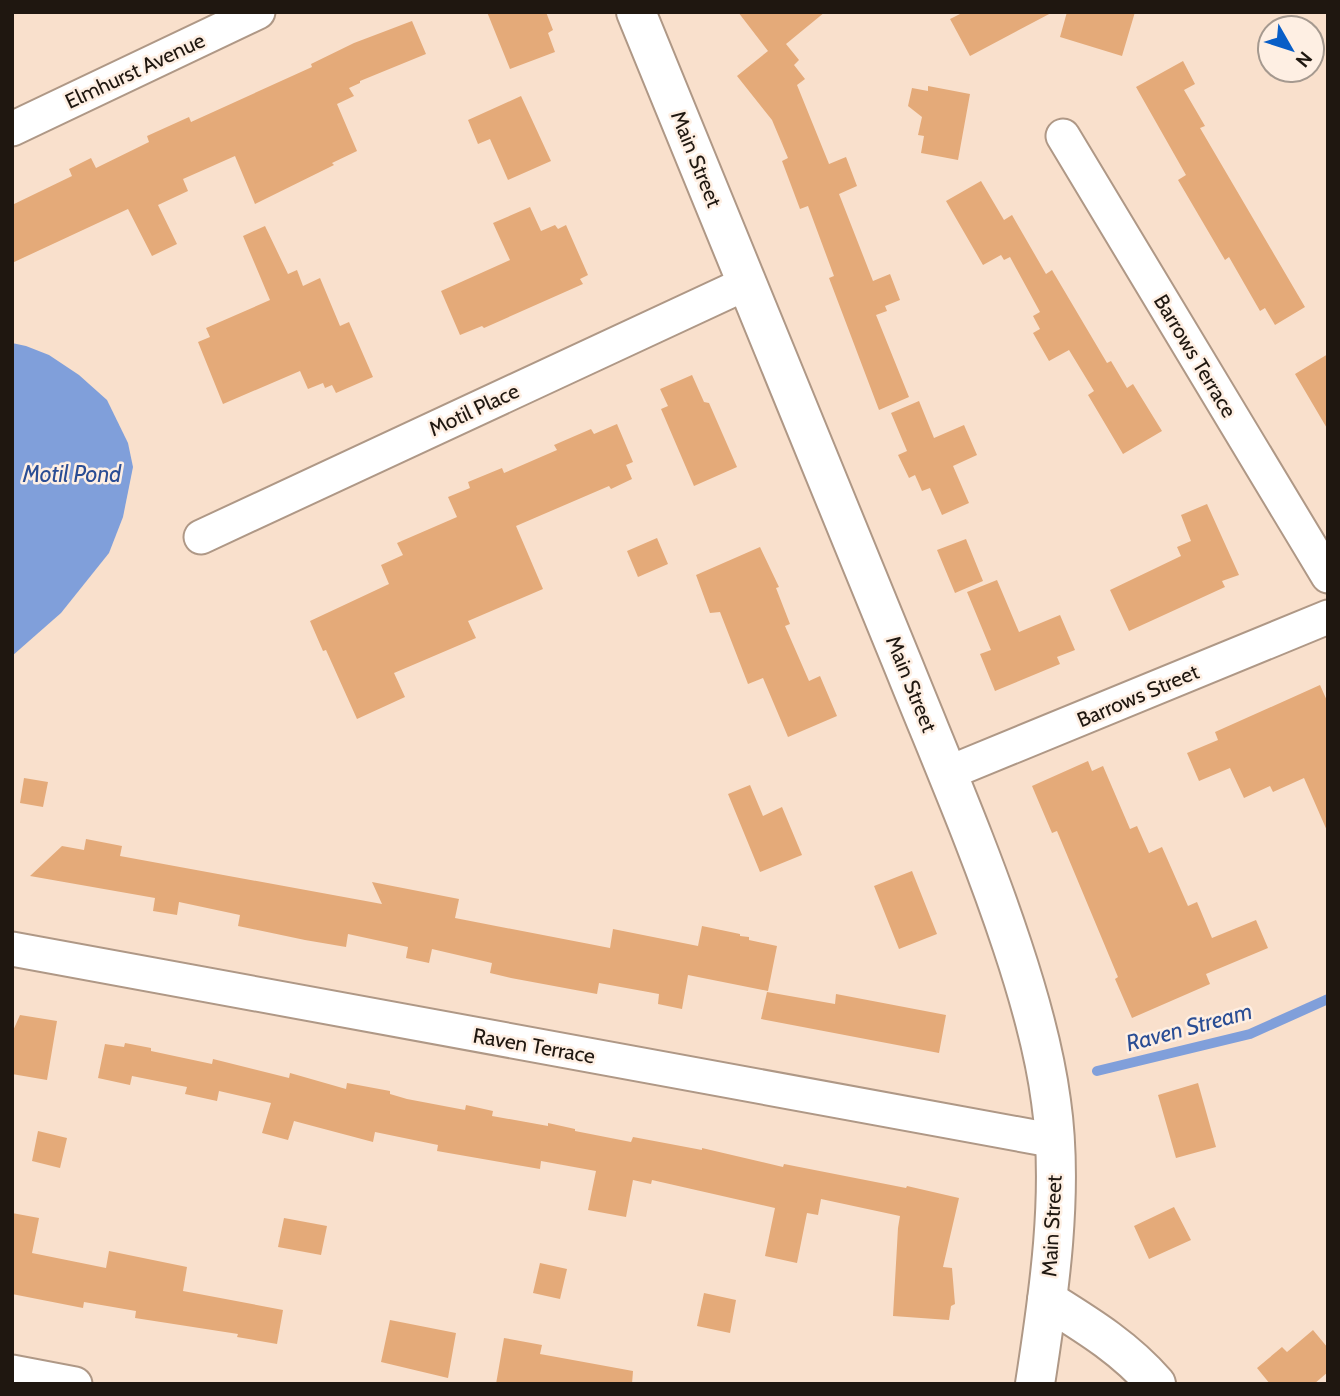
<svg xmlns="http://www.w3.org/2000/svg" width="1340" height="1396" viewBox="0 0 1340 1396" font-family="Cabin,sans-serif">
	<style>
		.water { fill: #809fda }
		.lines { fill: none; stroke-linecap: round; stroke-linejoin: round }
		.stream { stroke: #809fda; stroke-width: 10 }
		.building { fill: #e4aa79 }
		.minor-casing { stroke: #af9886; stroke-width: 37 }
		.tertiary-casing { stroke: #af9886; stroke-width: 42 }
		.primary-casing { stroke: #af9886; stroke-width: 42 }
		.minor { stroke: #fff; stroke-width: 33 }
		.tertiary { stroke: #fff; stroke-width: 38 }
		.primary { stroke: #fff; stroke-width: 38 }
		.labels { text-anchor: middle; stroke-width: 5; stroke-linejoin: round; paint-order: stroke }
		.street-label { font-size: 21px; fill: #1f1710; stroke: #feefe3 }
		.water-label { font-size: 23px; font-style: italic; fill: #2a4d94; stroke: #feefe3 }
	</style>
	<rect width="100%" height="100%" fill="#f9e0cc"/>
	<!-- water -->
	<path class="water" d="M12 343 26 346 49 355 79 375 107 400 128 443 133 467 123 517 109 553 61 613 12 656Z"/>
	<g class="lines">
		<!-- stream -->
		<path class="stream" d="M1097 1071 1250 1034 1328 999"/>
	</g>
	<!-- building -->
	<path class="building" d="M487 12H546L553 30 548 33 555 52 510 69Z
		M738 12H825L786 44 799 60 794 65 805 79 797 85 829 164 846 157 857 186 839 194 873 281 890 274 900 300 885 306 887 311 876 315 909 397 879 410 829 278 834 276 808 206 800 209 782 161 788 158 772 120 737 76 768 51Z
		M964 12H1053L970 56 950 19Z
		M1067 12H1135L1122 56 1060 37Z
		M412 21 426 54 360 81V83L349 88 354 96 337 104 357 151 332 163 334 165 255 204 235 156 183 179 188 191 158 205 177 244 152 256 128 209 12 263V205L72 176 69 169 91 158 96 168 149 142 147 136 189 117 191 122 312 67 311 64 354 43Z
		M1183 61 1195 84 1184 90 1205 126 1200 128 1305 307 1275 325 1265 308 1260 311 1229 257 1225 260 1178 180 1186 175 1136 87Z
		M928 86 970 94 958 160 921 153 924 136 918 135 922 117 908 106 912 88 928 91Z
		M521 96 551 161 508 180 490 139 478 144 468 120Z
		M981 181 1004 220 1012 215 1046 274 1052 270 1107 363 1111 361 1127 388 1133 384 1162 431 1123 454 1088 395 1094 391 1069 350 1049 361 1033 333 1040 329 1033 316 1040 312 1010 257 1004 260 1001 255 983 265 946 201Z
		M530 207 541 231 555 225 558 229 566 225 588 275 580 279 583 284 484 328 482 326 460 335 441 291 510 260 493 223Z
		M265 226 288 274 297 270 303 286 320 278 340 326 349 322 373 377 336 393 332 385 325 388 323 383 308 389 300 371 223 404 198 342 210 337 206 328 270 300 243 236Z
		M1328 354V430L1295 374Z
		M692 375 704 402 709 403 737 467 694 486 661 409 668 406 660 389Z
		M919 401 934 438 964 425 977 455 953 466 969 503 942 515 930 488 922 491 915 475 909 478 898 455 907 451 891 413Z
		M617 424 633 462 626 465 632 479 611 489 609 486 516 526 543 589 468 621 476 638 394 673 405 697 357 719 326 650 323 651 310 621 389 584 381 565 403 555 397 543 457 517 448 497 470 488 468 482 502 468 504 473 557 450 554 445 591 429 594 434Z
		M1207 504 1239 575 1222 581 1225 587 1129 631 1110 590 1181 556 1177 547 1191 541 1181 515Z
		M657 538 668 564 638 577 627 551Z
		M966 539 983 581 955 593 937 550Z
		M760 547 779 587 776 588 790 624 785 626 809 681 820 676 837 716 788 737 763 678 748 684 720 612 710 613 696 575Z
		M997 580 1019 632 1060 615 1075 650 1057 657 1060 664 995 691 980 654 991 650 967 592Z
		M1320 685 1328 703V833L1304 778 1273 792 1270 786 1244 798 1230 768 1199 781 1187 753 1218 740 1215 732Z
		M1088 761 1092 771 1103 766 1130 829 1137 826 1149 853 1162 847 1188 906 1197 902 1212 938 1256 920 1268 948 1206 974 1210 984 1132 1018 1115 979 1118 977 1057 831 1052 833 1032 786Z
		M24 778 48 782 43 807 20 803Z
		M750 785 763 816 782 807 802 855 760 872 728 794Z
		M86 839 122 846 120 856 382 904 372 882 459 899 455 918 610 948 613 929 698 946 702 926 740 934V936L749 937V940L777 946 768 991 688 975 682 1009 658 1004 659 994 599 983 597 994 511 978 490 973 492 963 432 949 429 963 406 958 408 947 348 934 346 947 305 940 238 926 240 915 179 902 177 915 153 911 155 898 30 876 62 846 84 850Z
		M912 871 937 934 899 949 874 886Z
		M767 992 835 1004 836 994 946 1015 939 1053 761 1019Z
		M20 1015 57 1021 47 1080 12 1074V1033Z
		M125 1043 151 1048V1051L212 1064 213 1059 289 1078 290 1073 346 1089 347 1083 390 1091V1094L407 1099 465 1110 466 1105 493 1111 492 1116 548 1126V1123L575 1129V1131L631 1142 633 1137 702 1150V1148L783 1167 784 1164 906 1188 907 1186 959 1198 943 1267 952 1268 955 1304 951 1306 949 1320 893 1316 898 1228 900 1216 821 1199 818 1215 807 1213 797 1263 765 1256 775 1208 652 1180 651 1184 633 1180 626 1217 588 1210 596 1171 541 1161 540 1169 437 1151 438 1145 375 1132 373 1142 294 1121 288 1140 262 1133 271 1103 219 1091 217 1101 185 1094 187 1087 132 1076 130 1085 98 1078 105 1044 124 1047Z
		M1198 1083 1216 1147 1176 1158 1158 1095Z
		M38 1131 67 1138 60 1168 32 1161Z
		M1174 1207 1191 1240 1149 1259 1134 1226Z
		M12 1213 39 1218 32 1253 106 1268 109 1251 187 1267 183 1291 283 1310 277 1344 237 1337 238 1334 135 1318 136 1311 84 1302 83 1308 12 1294Z
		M284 1218 327 1226 321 1255 278 1247Z
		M540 1263 567 1269 560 1299 533 1293Z
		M704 1293 736 1300 730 1333 697 1326Z
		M390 1320 456 1333 448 1378 381 1362Z
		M1313 1330 1328 1348V1372L1314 1384H1270L1257 1368 1282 1347 1287 1352Z
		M504 1338 542 1345 540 1354 633 1371 632 1384H496Z"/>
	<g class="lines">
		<!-- minor casing -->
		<g class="minor-casing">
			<path id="minor" d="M12 129 258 12
				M1063 136 1328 576
				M201 537 747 283
				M948 773 1328 617
				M12 949 1056 1141
				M12 1372 75 1384"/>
		</g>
		<!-- tertiary casing -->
		<g class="tertiary-casing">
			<path id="tertiary" d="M1047 1300C1087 1325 1125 1348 1156 1384"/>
		</g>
		<!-- primary casing -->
		<g class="primary-casing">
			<path id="primary" d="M636 12C725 230 815 448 904 667 941 759 981 851 1012 945 1029 996 1044 1048 1051 1101 1064 1191 1049 1294 1035 1384"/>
		</g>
		<!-- minor -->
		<use href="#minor" class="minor"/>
		<!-- tertiary -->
		<use href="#tertiary" class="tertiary"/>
		<!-- primary -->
		<use href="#primary" class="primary"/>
	</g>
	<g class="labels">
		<!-- street labels -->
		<g class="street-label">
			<text transform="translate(135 71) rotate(-25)" y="7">Elmhurst Avenue</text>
			<text transform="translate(696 159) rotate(68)" y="7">Main Street</text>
			<text transform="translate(1195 356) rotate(59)" y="7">Barrows Terrace</text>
			<text transform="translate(474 410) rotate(-25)" y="7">Motil Place</text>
			<text transform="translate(911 684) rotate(68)" y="7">Main Street</text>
			<text transform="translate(1138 696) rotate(-23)" y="7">Barrows Street</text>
			<text transform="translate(534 1046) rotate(10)" y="7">Raven Terrace</text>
			<text transform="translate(1052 1226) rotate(-87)" y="7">Main Street</text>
		</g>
		<!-- water labels -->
		<g class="water-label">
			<text x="72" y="482">Motil Pond</text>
			<text transform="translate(1189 1027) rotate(-15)" y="8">Raven Stream</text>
		</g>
	</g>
	<!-- border -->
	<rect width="1340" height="1396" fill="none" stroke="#1f1710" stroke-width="28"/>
	<!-- north arrow -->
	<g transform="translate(1291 49) rotate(129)"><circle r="33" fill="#feefe3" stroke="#a5998f" stroke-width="2"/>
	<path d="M0-5L12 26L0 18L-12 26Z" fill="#095ec7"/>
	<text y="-10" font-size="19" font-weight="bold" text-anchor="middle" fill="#1f1710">N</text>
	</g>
</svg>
